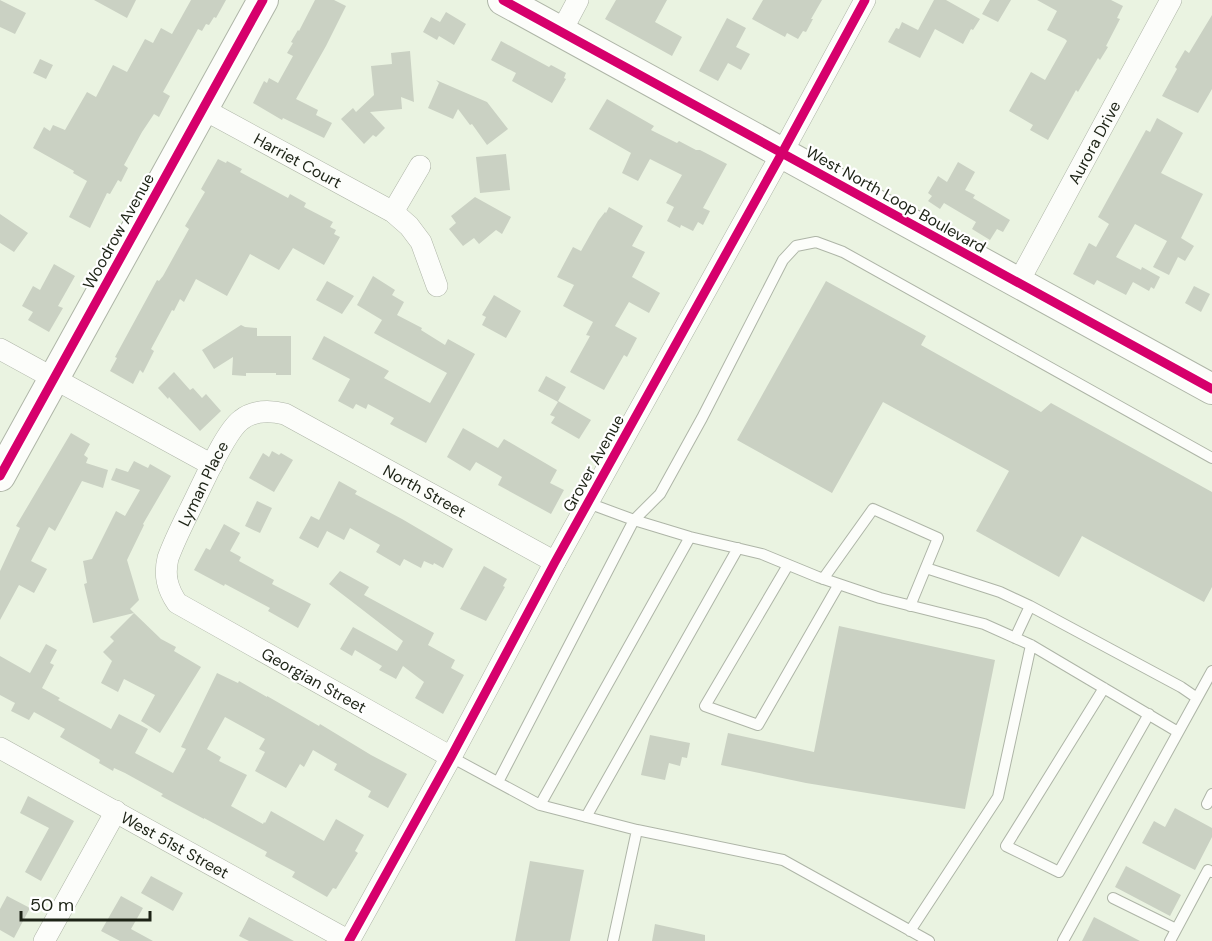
<svg xmlns="http://www.w3.org/2000/svg" width="1212" height="941" viewBox="0 0 1212 941" font-family="'DM Sans',sans-serif">
	<style>
		.building { fill: #cad1c3 }
		.lines { fill: none; stroke-linecap: round; stroke-linejoin: round }
		.lane-casing { stroke: #aeb5a7; stroke-width: 12 }
		.street-casing { stroke: #aeb5a7; stroke-width: 22 }
		.secondary-casing { stroke: #aeb5a7; stroke-width: 32 }
		.lane { stroke: #fcfdfa; stroke-width: 10 }
		.street { stroke: #fcfdfa; stroke-width: 21 }
		.secondary { stroke: #fcfdfa; stroke-width: 30 }
		.cycleway-casing { stroke: #fff; stroke-width: 13 }
		.cycleway { stroke: #d6006c; stroke-width: 9 }
		.labels { text-anchor: middle; stroke-width: 4.5; stroke-linejoin: round; paint-order: stroke }
		.street-label { font-size: 16px; fill: #1d2316; stroke: #fff }
	</style>
	<rect width="100%" height="100%" fill="#eaf3e1"/>
	<!-- building -->
	<path class="building" d="M0 0 26 13 15 34 0 27Z
		M94 0H136L127 18Z
		M191 0H226L216 18 214 17 209 25 206 24 202 31 198 29 163 92 170 96 159 117 154 114 142 132 124 165 128 168 121 182 118 180 110 194 107 193 90 228 69 217 87 181 73 173 74 171 33 148 44 127 50 131 53 125 65 130 87 92 96 97 113 65 127 72 145 39 153 43 161 28 172 34Z
		M315 0H334L346 6 326 46 296 99 318 110 316 115 332 123 324 138 283 118 282 120 253 103 264 81 267 83 269 78 278 83 293 56 287 53 293 43 291 42 298 30 299 31Z
		M616 0H667L655 22 682 37 672 56 605 19Z
		M763 0H822L811 19H813L806 32 803 31 798 39 787 33 785 37 752 19Z
		M934 0H946L980 19 973 30 971 29 963 44 935 29 920 58 888 42 896 28 899 29 902 22 918 30Z
		M990 0H1011L998 22 982 14Z
		M1037 0H1111L1123 6 1117 18 1120 19 1106 46 1108 47 1100 60 1098 58 1078 92 1076 90 1048 140 1030 130 1033 125 1009 111 1031 72 1045 80 1067 41 1065 39 1047 30 1057 11Z
		M446 12 466 24 454 45 439 36 437 40 423 32 431 17 440 22Z
		M1212 15V89L1198 113 1162 96 1177 69 1175 67 1185 50 1189 53Z
		M727 18 746 28 736 47 750 54 741 70 728 63 718 81 699 71Z
		M501 41 549 67 551 65 566 73 564 78 566 79 552 103 512 81 516 73 491 60Z
		M410 51 414 102 401 97 402 109 370 112 385 128 376 137 373 135 364 144 341 119 353 108 356 112 374 95 371 66 392 64 391 53Z
		M40 59 53 65 46 79 33 73Z
		M436 80 487 102 508 129 487 145 472 124 470 125 458 109 453 119 428 108 439 83Z
		M607 99 654 126 651 130 677 143 679 141 696 150H700L727 164 703 208 710 211 703 225 698 222 693 231 681 225 680 228 667 221 674 207 666 203 682 175 650 159 638 181 622 173 631 153 589 129Z
		M1157 118 1183 133 1161 173 1203 194 1181 238 1194 246 1185 261 1178 257 1169 275 1153 267 1167 241 1135 224 1116 257 1141 270 1142 267 1160 277 1154 289 1151 287 1149 291 1133 282 1126 295 1097 280 1094 285 1073 274 1089 243 1096 247 1109 224 1098 217 1146 130 1150 132Z
		M506 154 510 190 480 193 476 157Z
		M218 159 226 163 227 161 242 169 240 172 288 198 290 194 306 203 304 207 333 222 330 227 336 230 334 234 340 237 324 265 293 248 279 270 250 254 227 296 196 279 184 302 180 299 174 311 172 310 151 349 154 351 143 373 140 370 133 384 110 371 117 358 115 357 157 280 159 281 163 276 189 229 185 226 205 192 201 189Z
		M958 162 975 172 965 190 975 195 973 198 1010 220 1003 232 997 229 990 240 972 229 976 222 944 203 940 209 928 201 932 196 928 193 938 176 947 182Z
		M475 197 511 217 502 234 496 230 479 244 474 238 463 246 449 229 456 223 451 216Z
		M609 207 643 226 632 246 645 252 632 277 660 293 649 313 629 302 615 326 637 338 627 357 624 355 604 390 570 372 590 336 586 335 593 322 563 306 574 285 557 277 573 247 581 251 598 221 605 212 606 213Z
		M0 214 28 233 14 252 0 243Z
		M54 264 75 276 58 306 63 308 49 332 28 320 33 312 22 306 33 286 40 290Z
		M373 276 395 290 392 295 404 302 397 315 422 328 421 330 445 345 448 339 475 354 426 443 390 424 394 418 368 404 366 409 356 404 353 409 338 401 350 379 312 359 324 336 389 371 384 378 430 403 447 373 374 333 382 320 357 305Z
		M327 281 354 296 342 314 316 300Z
		M826 281 926 336 921 345 1041 412 1051 403 1212 492V587L1204 602 1082 536 1059 577 976 531 1009 471 883 402 832 493 737 440Z
		M1194 286 1210 294 1201 312 1185 303Z
		M494 295 521 311 506 338 482 325 486 317 482 315Z
		M241 325 245 327 257 328V336H291V375H276V373H246V376L232 375 233 357 214 369 202 350Z
		M174 372 190 390 193 388 202 398 206 394 221 411 200 431 169 397 168 399 158 388Z
		M546 376 566 387 558 401 591 420 579 439 551 423 555 417 550 415 558 402 538 391Z
		M463 428 498 448 504 439 557 470 550 483 564 490 551 514 498 485 502 477 476 462 470 471 447 457Z
		M71 433 90 444 84 455 88 458 86 463 108 470 103 488 82 481 55 531 49 527 31 561 47 569 34 593 19 585 0 620V571L20 528 16 526Z
		M272 451 279 455 281 453 293 460 274 492 249 478 263 453 269 457Z
		M134 461 148 468 150 464 171 476 143 524 144 525 127 560 139 600 130 609 134 613 93 623 84 584 87 583 83 561 92 559 116 511 125 516 140 490 111 480 116 468 128 472Z
		M339 481 357 491 355 494 402 519 453 549 443 568 434 563 433 565 424 561 421 568 404 559 400 566 376 552 380 545 350 528 344 540 327 531 318 548 299 538 311 516 319 520Z
		M257 501 272 508 260 533 245 526Z
		M224 524 240 533 230 551 241 557 239 561 274 580 272 584 311 604 298 628 268 611 270 608 225 584 224 586 194 570 206 548 210 550Z
		M484 566 507 579 503 586 505 587 486 621 460 609Z
		M340 571 369 587 364 595 434 633 428 645 455 660 451 668 464 675 443 714 415 698 424 682 403 666 396 679 379 670 382 666 355 650 352 656 340 649 353 627 397 651 403 641 329 584Z
		M134 613 161 639 176 647 174 651 201 667 160 733 141 721 155 695 124 679 118 692 101 683 112 661 103 652 114 641 110 637Z
		M839 626 995 660 965 809 806 783 721 765 728 733 814 752Z
		M46 644 57 650 50 663 54 665 42 688 60 698 58 700 111 729 119 714 148 729 135 753 173 773 186 749 181 747 217 673 238 683 239 681 267 697V696L319 726 320 724 371 755 407 774 388 808 368 797 371 791 334 770 337 764 313 750 304 767 300 764 286 788 255 771 265 752 259 749 265 739 225 717 207 749 221 757 219 761 247 775 231 806 263 824 264 822 265 823 271 811 324 841 336 819 364 835 355 851 358 853 336 889 333 888 327 897 292 877 295 872 265 856 267 852 204 818V819L161 796 163 794 125 773 114 768 113 771 99 763 100 760 60 737 65 729 34 712 29 720 11 711 15 703 0 695V656L30 673Z
		M650 735 690 743 687 758 682 757 680 766 669 763 665 780 641 775Z
		M28 796 74 821 41 881 25 872 49 828 20 813Z
		M1175 808 1212 828V837L1195 870 1142 843 1154 821 1165 827Z
		M530 861 584 870 570 941H515Z
		M1126 866 1181 895 1170 916 1115 887Z
		M151 876 183 893 173 911 141 893Z
		M7 896 30 908 14 938 0 930V909Z
		M121 896 143 908 131 929 153 941H120L101 931Z
		M249 917 294 941H249L239 936Z
		M1094 917 1140 941H1082Z
		M655 924 705 935V941H652Z"/>
	<g class="lines">
		<!-- lane casing -->
		<g class="lane-casing">
			<path id="lane" d="M588 503 634 520 690 537 762 554 818 577 880 598 984 624 1031 645 1178 732
				M788 565 705 706 758 725 839 584
				M926 568 1000 592 1030 606 1181 687 1197 698
				M823 579 873 509 938 538 910 606
				M1015 638 1030 606
				M1104 688 1006 846 1059 872 1149 714
				M451 757 540 805 637 830 783 860 929 941
				M498 782 634 520 660 494 702 418 783 260 796 246 816 242 843 252 1212 458
				M1207 804 1212 794
				M540 805 690 537
				M586 817 738 548
				M1113 898 1176 929
				M910 931 998 797 1031 645
				M613 941 637 830
				M1063 941 1212 671
				M1170 941 1208 870 1212 872"/>
		</g>
		<!-- street casing -->
		<g class="street-casing">
			<g id="street">
				<path d="M561 32 578 0"/>
				<path id="s1" d="M203 109 393 212 409 226 421 242 437 286"/>
				<path d="M393 212 420 166"/>
				<path id="s2" d="M1018 283 1171 0"/>
				<path d="M0 349 212 465"/>
				<path id="s3" d="M0 748 349 941 451 757 555 562 782 153 865 0"/>
				<path id="s4" d="M451 757 177 603C167 588 164 575 168 558 176 536 187 516 197 495 206 477 226 431 241 420 254 410 269 410 285 414L555 562"/>
				<path d="M44 941 116 811"/>
			</g>
		</g>
		<!-- secondary casing -->
		<g class="secondary-casing">
			<path id="secondary" d="M503 0 1212 389
				M0 476 263 0"/>
		</g>
		<!-- lane -->
		<use href="#lane" class="lane"/>
		<!-- street -->
		<use href="#street" class="street"/>
		<!-- secondary -->
		<use href="#secondary" class="secondary"/>
		<!-- cycleway casing -->
		<g class="cycleway-casing">
			<path id="cycleway" d="M503 0 1212 389
				M0 476 263 0
				M349 941 451 757 555 562 782 153 865 0"/>
		</g>
		<!-- cycleway -->
		<use href="#cycleway" class="cycleway"/>
	</g>
	<g class="labels">
		<!-- street labels -->
		<g class="street-label">
			<text dy="6" stroke="none"><textPath href="#s2" startOffset="160">Aurora Drive</textPath></text>
			<text dy="6" stroke="none"><textPath href="#s1" startOffset="108">Harriet Court</textPath></text>
			<text transform="translate(896 199) rotate(29)" y="6">West North Loop Boulevard</text>
			<text transform="translate(118 231) rotate(-61)" y="6">Woodrow Avenue</text>
			<text transform="translate(593 463) rotate(-61)" y="6">Grover Avenue</text>
			<text dy="6" stroke="none"><textPath href="#s4" startOffset="444">Lyman Place</textPath></text>
			<text dy="6" stroke="none"><textPath href="#s4" startOffset="724">North Street</textPath></text>
			<text transform="translate(314 680) rotate(29)" y="6">Georgian Street</text>
			<text dy="6" stroke="none"><textPath href="#s3" startOffset="200">West 51st Street</textPath></text>
		</g>
	</g>
	<!-- scale -->
	<path d="M21 911v9h129v-9" fill="none" stroke="#1d2316" stroke-width="3"/>
	<text x="30" y="911" font-size="18" fill="#1d2316" stroke="#ffffff" stroke-width="4.5" paint-order="stroke">50 m</text>
</svg>
